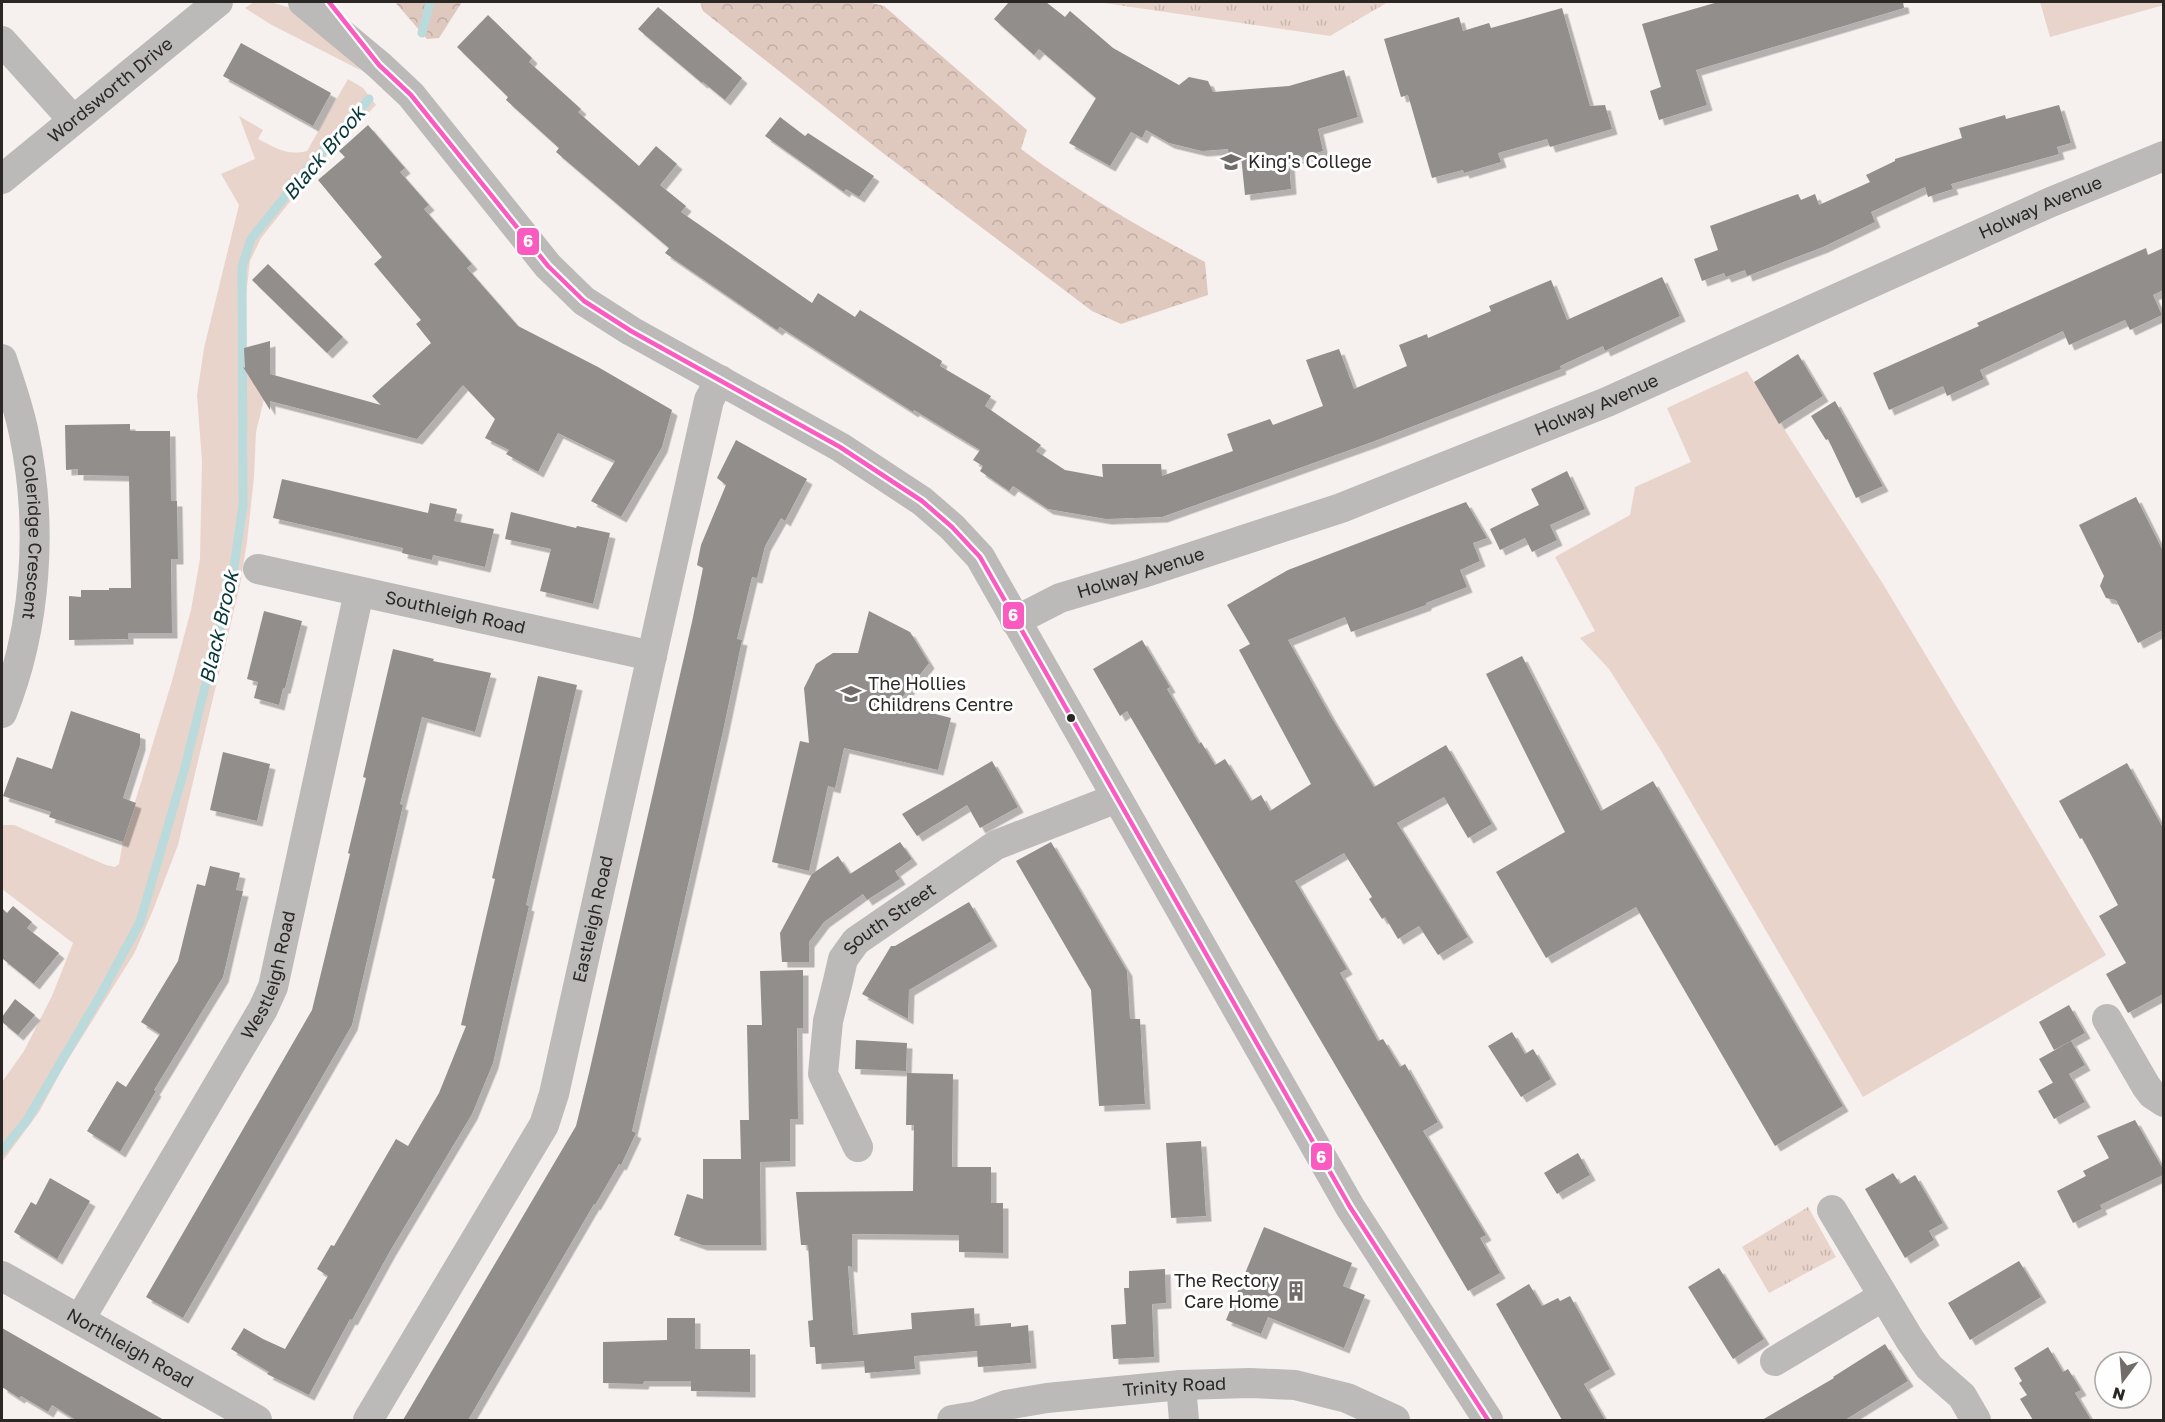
<svg xmlns="http://www.w3.org/2000/svg" width="2165" height="1422" viewBox="0 0 2165 1422" font-family="'Golos Text',sans-serif">
	<style>
		.grass { fill: #e9d4cb }
		.forest { fill: url(#forest-crowns) }
		.park { fill: url(#park-tufts) }
		.lines { fill: none; stroke-linecap: round; stroke-linejoin: round }
		.stream { stroke: #badadc; stroke-width: 9 }
		.building { fill: #928e8c; filter: url(#shadow) }
		.street { stroke: #bbbab8; stroke-width: 30 }
		.bus-1-casing { stroke: #fefefe; stroke-width: 9 }
		.bus-1 { stroke: #fb5bc0; stroke-width: 4.5 }
		.bus-dot { fill: #2b2725; stroke: #fefefe; stroke-width: 2 }
		.labels { text-anchor: middle; stroke-width: 6; stroke-linejoin: round; paint-order: stroke }
		.street-label { font-size: 18px; fill: #2b2725; stroke: #fefefe }
		.poi-label { font-size: 18px; fill: #2b2725; stroke: #fefefe; text-anchor: start }
		.water-label { font-size: 20px; font-style: italic; fill: #063639; stroke: #fefefe }
		.line-badge { stroke: #fefefe; stroke-width: 2 }
		.badge-label { font-size: 16px; text-anchor: middle; font-weight: bold; fill: #fff }
	</style>
	<defs>
		<pattern id="forest-crowns" width="20" height="18" patternUnits="userSpaceOnUse" patternTransform="scale(1.5)"><rect width="20" height="18" fill="#dfc8be"/><path d="M2 6a3 3 0 1 1 6 0M12 15a3 3 0 1 1 6 0" fill="none" stroke="#c0aca3"/></pattern>
		<pattern id="park-tufts" width="24" height="20" patternUnits="userSpaceOnUse" patternTransform="scale(1.5)"><rect width="24" height="20" fill="#e9d4cb"/><path d="M3 7l-1-3M5 7V3M7 7l1-3M15 17l-1-3M17 17v-4M19 17l1-3" fill="none" stroke="#c8b6ae"/></pattern>
		<filter id="shadow"><feDropShadow dx="5.5" dy="5.5" stdDeviation="0" flood-color="#0004"/></filter>
	</defs>
	<rect width="100%" height="100%" fill="#f6f0ee"/>
	<!-- grass -->
	<path class="grass" d="M254 2H270L291 8 362 71 270 24 245 8Z
		M2040 2H2163L2164 5 2050 37Z
		M348 79 363 88 376 105 328 154 261 238 250 261 246 294V372L264 399 256 432 254 477 247 542 240 585 178 845 153 910 135 952 64 1066 39 1112 2 1162V1082L24 1051 52 996 73 943 2 889V825H14L106 865 115 867 119 864 123 841 172 681 191 610 200 559 202 461 197 395 204 348 239 205 221 174 255 159 239 116 263 130 258 139C276 148 287 156 307 151Z
		M1747 371 1883 584 2106 955 1863 1097 1660 749 1609 669 1580 638 1595 631 1555 557 1630 515 1635 487 1691 462 1667 408Z"/>
	<!-- forest -->
	<path class="forest" d="M395 2H462L439 38 427 39Z
		M700 2H867L884 6 1027 130 1021 149C1078 192 1142 229 1205 262L1208 295 1121 324 1092 311 879 150 703 11Z"/>
	<!-- park -->
	<path class="park" d="M1097 2H1388L1330 36Z
		M1808 1207 1836 1257 1769 1293 1742 1247Z"/>
	<g class="lines">
		<!-- stream -->
		<path class="stream" d="M422 33 430 2
			M2 1151 27 1120 101 994 140 922 184 771 233 574 243 505 242 267 251 239 304 173 369 99"/>
	</g>
	<!-- building -->
	<path class="building" d="M1009 2H1046L1065 17 1070 11 1113 48 1179 85 1189 77 1208 81 1213 92 1289 86 1344 70 1358 117 1318 129 1323 151 1289 161 1291 189 1245 195 1241 156H1229L1228 149 1202 151 1169 143 1146 130 1142 138 1131 132 1110 166 1069 143 1096 98 1039 49 1034 55 994 19Z
		M1718 2H1903L1904 8 1696 70 1707 105 1659 120 1650 91 1661 87 1642 24Z
		M658 7 742 78 725 100 703 82 702 83 638 29Z
		M1562 8 1590 106 1605 105 1612 129 1550 147 1547 139 1498 153 1501 162 1464 173 1463 170 1432 178 1408 95 1401 97 1384 39 1459 17 1463 31 1489 23 1491 28Z
		M488 15 532 58 529 62 581 109 578 112 639 166 656 146 677 164 660 185 686 206 681 212 812 303 818 293 855 317 860 310 942 361 940 366 991 396 985 406 1041 445 1036 451 1065 470 1103 477 1102 464H1161L1162 476 1233 451 1227 434 1270 419 1273 425 1323 406 1306 360 1339 349 1354 389 1407 366 1399 345 1427 334 1428 338 1491 311 1489 306 1551 280 1567 320 1662 277 1680 316 1605 351 1603 346 1560 366 1561 369 1372 442 1162 517 1106 519 1048 509 1013 486 1009 491 980 471 983 466 973 460 980 450 914 410 913 412 780 327 777 330 665 253 669 248 556 152 559 148 506 100 508 97 457 47Z
		M241 43 331 93 313 126 223 76Z
		M2059 105 2071 143 2057 147 2059 154 1951 184 1953 189 1928 197 1925 187 1871 212 1875 222 1823 247 1747 276 1745 270 1726 277 1724 273 1702 281 1694 259 1718 250 1710 226 1798 194 1801 200 1815 194 1819 205 1870 182 1866 175 1895 161V159L1962 138 1959 128 2005 115 2006 119Z
		M780 117 805 136 808 133 874 176 859 197 846 189 844 192 765 136Z
		M368 125 405 168 400 172 429 205 424 209 472 264 467 268 518 326 598 367 672 410 662 447 621 517 591 501 615 461 558 433 538 472 506 454 509 450 485 438 495 419 463 385 417 439 270 401V410L243 367 245 368 244 348 270 341V374L381 405 372 396 431 343 416 324 421 320 374 264 382 257 318 180 345 157 339 151Z
		M2146 248 2148 255 2163 248V290L2153 295 2162 315 2130 330 2125 320 2069 345 2063 331 1980 370 1984 379 1947 396 1943 386 1889 410 1873 373 1979 326 1977 323Z
		M268 264 343 337 327 353 252 280Z
		M1798 354 1823 396 1779 424 1754 382Z
		M1835 401 1883 486 1856 498 1828 439 1826 440 1811 416Z
		M130 424V431H170L171 501H177L178 559H171L172 633H128V639L69 640V596L81 597V590H109V588H131L129 476 78 475V469L66 470 65 425Z
		M736 440 807 479 785 521 781 518 765 546 757 578 752 577 737 639 742 640 723 731 632 1131 636 1133 621 1165 619 1164 595 1205 594 1204 468 1420H403L576 1126 589 1073 692 622 703 568 697 565 701 545 726 485 717 478Z
		M1567 471 1585 509 1550 525 1557 540 1532 552 1525 538 1500 550 1490 529 1539 505 1531 489Z
		M282 479 428 513 430 503 457 509 454 521 494 529 485 567 433 555 432 560 402 553 403 548 273 518Z
		M2136 497 2163 551V630L2138 643 2116 600 2106 598 2100 586 2104 576 2079 525Z
		M1466 502 1487 538 1473 543 1480 561 1460 570 1467 587 1426 603V605L1351 632 1345 617 1288 640 1331 717 1374 787 1446 745 1492 824 1468 838 1444 797 1397 823 1468 937 1438 955 1419 926 1398 939 1385 917 1382 919 1369 899 1372 897 1344 853 1295 881 1347 969 1340 973 1378 1041 1383 1039 1400 1067 1405 1064 1438 1122 1423 1131 1486 1235 1480 1238 1500 1273 1468 1291 1127 711 1120 716 1093 669 1142 640 1170 687 1167 689 1199 744 1201 742 1215 765 1225 759 1251 801 1261 795 1270 811 1311 784 1239 650 1250 644 1227 605 1288 570Z
		M511 512 576 528 577 526 610 533 593 604 540 591 551 549 505 539Z
		M264 611 302 621 285 688H283L279 705 254 698 258 682 247 679Z
		M869 611 910 632 929 663 897 704 951 718 938 770 844 748 835 788 828 786 809 871 772 862 800 741 809 743 804 688 816 664 833 653H858Z
		M393 649 434 659 433 661 491 673 475 732 422 717 400 804 403 805 352 1025 183 1318 146 1297 312 1010 350 854 348 853 366 778 363 777Z
		M1522 656 1601 811 1653 781 1843 1106 1775 1146 1636 907 1546 958 1496 872 1565 832 1486 674Z
		M538 676 577 685 526 905 529 906 493 1063 472 1114 390 1251 352 1320 350 1319 309 1395 267 1374 269 1372 231 1349 244 1328 263 1339 285 1349 328 1276 317 1269 331 1245 334 1246 396 1139 408 1146 439 1093 466 1026 461 1025 495 879 492 878Z
		M71 711 140 734V745L123 798 136 803 123 842 49 817 51 812 3 796 17 757 52 769Z
		M223 752 270 764 257 821 210 810Z
		M992 761 1018 807 980 828 967 805 917 836 902 814Z
		M2127 763 2163 828V994L2128 1013 2106 974 2126 963 2099 916 2118 905 2082 838 2080 839 2059 801Z
		M900 842 912 859 895 871 900 879 867 900 863 894 824 922 809 942V962H782L780 933 812 874 838 856 850 874Z
		M1051 842 1127 971 1130 1019H1140L1145 1104 1099 1106 1091 990 1016 861Z
		M210 866 240 873 236 890 243 891 223 977 154 1090 156 1091 120 1152 87 1131 117 1081 126 1087 160 1034 141 1022 178 961 197 884 205 886Z
		M969 902 992 941 909 990 908 1019 862 994 891 946H895Z
		M13 906 32 922 27 928 59 953 34 984 3 959 2 960V908L7 913Z
		M803 970V1028H797L798 1119H790V1161L760 1162 761 1245H702L674 1235 687 1194 703 1199V1159H741L740 1120H749L747 1025H762L760 971Z
		M15 999 35 1015 18 1035 2 1022V1017Z
		M2069 1005 2085 1033 2054 1050 2039 1022Z
		M1512 1032 1525 1054 1533 1049 1551 1079 1521 1097 1488 1046Z
		M856 1040 907 1043 906 1071 855 1069Z
		M2071 1041 2085 1065 2069 1074 2085 1102 2054 1119 2038 1091 2054 1082 2053 1083 2039 1059Z
		M907 1073 953 1074 952 1167H991V1203H1003V1253L959 1252V1235L852 1234V1267L848 1266 853 1335 912 1329 911 1313 974 1308 975 1326 1011 1323V1327L1028 1325 1031 1363 978 1367 977 1351 914 1356 915 1369 865 1373 864 1361 816 1364 815 1347H810L808 1321 813 1320 808 1245H801L796 1192 913 1191 914 1125H906Z
		M2135 1120 2163 1169V1175L2100 1205 2102 1209 2073 1223 2057 1191 2086 1176 2083 1171 2109 1158 2097 1136Z
		M1201 1141 1206 1216 1171 1218 1166 1143Z
		M1578 1153 1590 1175 1557 1194 1544 1173Z
		M1893 1173 1900 1184 1915 1175 1943 1223 1929 1231 1934 1240 1905 1258 1865 1189Z
		M50 1178 90 1201 57 1259 14 1232 31 1202 36 1205Z
		M1264 1227 1352 1263 1343 1286 1365 1295 1344 1348 1268 1317 1261 1334 1226 1320Z
		M2019 1261 2041 1297 1970 1340 1948 1303Z
		M1719 1268 1764 1339 1733 1359 1688 1287Z
		M1165 1269 1166 1303 1152 1304 1154 1357 1113 1359 1111 1325 1126 1324 1124 1288H1129V1271Z
		M1529 1284 1542 1306 1558 1298 1560 1301 1570 1296 1610 1369 1584 1384 1605 1420H1562L1496 1304Z
		M667 1318H695V1349H750V1392L691 1391V1381H644L643 1384 603 1383V1342L667 1340Z
		M2 1328 72 1368 164 1420H76L52 1405 48 1412 21 1396 19 1398 2 1387Z
		M1885 1344 1908 1381 1845 1420H1762L1834 1378 1833 1377Z
		M2048 1347 2063 1372 2068 1369 2081 1390 2075 1393 2091 1420H2033L2020 1399 2027 1395 2019 1383 2022 1381 2014 1368Z"/>
	<g class="lines">
		<!-- street -->
		<g class="street">
			<path d="M303 2 379 65 411 95 548 266 584 301 631 331 840 447 922 501 952 527 980 557 1350 1207 1488 1420"/>
			<path d="M2 41 73 120"/>
			<path id="s1" d="M2 179 218 2"/>
			<path id="s2" d="M2 359C10 384 19 408 24 434 43 524 37 627 2 713"/>
			<path id="s3" d="M258 569 652 656"/>
			<path id="s4" d="M1015 621 1060 598 1143 573 1341 508 1607 402 2051 202 2164 156"/>
			<path d="M2107 1019 2146 1086 2152 1094 2164 1102"/>
			<path id="s5" d="M858 1147 823 1074 828 1021 838 981 843 959 856 941 996 845 1117 798"/>
			<path d="M1832 1210 1910 1340 1929 1367 1962 1396 1976 1420"/>
			<path id="s6" d="M2 1276 257 1420"/>
			<path id="s7" d="M80 1319 263 1009 273 987 359 592"/>
			<path d="M1775 1361 1882 1297"/>
			<path d="M1181 1385 1184 1420"/>
			<path id="s8" d="M368 1420 544 1125 554 1094 709 400 720 380"/>
			<path id="s9" d="M952 1420 976 1416 1006 1405 1047 1398 1181 1385 1250 1383 1295 1385 1347 1398 1395 1420"/>
		</g>
		<!-- bus-1 casing -->
		<g class="bus-1-casing">
			<path id="bus-1" d="M329 2 379 65 411 95 548 266 584 301 631 331 840 447 922 501 952 527 980 557 1350 1207 1488 1420"/>
		</g>
		<!-- bus-1 -->
		<use href="#bus-1" class="bus-1"/>
	</g>
	<!-- icons -->
	<defs>
		<g id="school-bare" transform="scale(1.62)"><path d="M0-5L7-2L0 1L-7-2ZM-4 1L0 2.5L4 1V4Q0 6-4 4Z" fill="#726d6b" stroke="#fefefe" stroke-width="2.5" paint-order="stroke"/></g>
		<g id="building-bare" transform="scale(1.62)"><path d="M-4-6H4V6H1V3H-1V6H-4ZM-2.5-4.3h1.7v1.8h-1.7ZM.8-4.3h1.7v1.8H.8ZM-2.5-1h1.7V.8h-1.7ZM.8-1h1.7V.8H.8Z" fill="#726d6b" stroke="#fefefe" stroke-width="2.5" paint-order="stroke"/></g>
	</defs>
	<g fill-rule="evenodd">
		<use href="#school-bare" x="1231" y="162"/>
		<use href="#school-bare" x="851" y="694"/>
		<use href="#building-bare" x="1296" y="1291"/>
	</g>
	<!-- markers -->
	<circle class="bus-dot" cx="1071" cy="718" r="5"/>
	<g class="labels">
		<!-- street labels -->
		<g class="street-label">
			<text dy="6" stroke="none"><textPath href="#s1" startOffset="140">Wordsworth Drive</textPath></text>
			<text dy="6" stroke="none"><textPath href="#s4" startOffset="1107">Holway Avenue</textPath></text>
			<text dy="6" stroke="none"><textPath href="#s4" startOffset="621">Holway Avenue</textPath></text>
			<text dy="6" stroke="none"><textPath href="#s2" startOffset="182">Coleridge Crescent</textPath></text>
			<text dy="6" stroke="none"><textPath href="#s4" startOffset="135">Holway Avenue</textPath></text>
			<text dy="6" stroke="none"><textPath href="#s3" startOffset="202">Southleigh Road</textPath></text>
			<text dy="6" stroke="none"><textPath href="#s8" startOffset="555">Eastleigh Road</textPath></text>
			<text dy="6" stroke="none"><textPath href="#s5" startOffset="260">South Street</textPath></text>
			<text dy="6" stroke="none"><textPath href="#s7" startOffset="394">Westleigh Road</textPath></text>
			<text dy="6" stroke="none"><textPath href="#s6" startOffset="147">Northleigh Road</textPath></text>
			<text dy="6" stroke="none"><textPath href="#s9" startOffset="226">Trinity Road</textPath></text>
		</g>
		<!-- poi labels -->
		<g class="poi-label">
			<text x="1248" y="168">King's College</text>
			<text x="868" y="690">The Hollies<tspan x="868" dy="21">Childrens Centre</tspan></text>
			<text x="1279" y="1287" text-anchor="end">The Rectory<tspan x="1279" dy="21">Care Home</tspan></text>
		</g>
		<!-- water labels -->
		<g class="water-label">
			<text transform="translate(324 153) rotate(-50)" y="7">Black Brook</text>
			<text transform="translate(219 627) rotate(-77)" y="7">Black Brook</text>
		</g>
	</g>
	<g class="line-badge">
		<rect x="516" y="227" width="24" height="29" rx="6" fill="#fb5bc0"/>
		<rect x="1002" y="601" width="23" height="29" rx="6" fill="#fb5bc0"/>
		<rect x="1310" y="1142" width="23" height="29" rx="6" fill="#fb5bc0"/>
	</g>
	<g class="badge-label">
		<text x="528" y="247">6</text>
		<text x="1013" y="621">6</text>
		<text x="1321" y="1163">6</text>
	</g>
	<!-- border -->
	<rect width="2165" height="1422" fill="none" stroke="#2b2725" stroke-width="6"/>
	<!-- north arrow -->
	<g transform="translate(2123 1380) rotate(196)"><circle r="28" fill="#fefefe" stroke="#aaa8a7" stroke-width="1.5"/>
	<path d="M0-4.5L10 22L0 15L-10 22Z" fill="#726d6b"/>
	<text y="-9" font-size="16" font-weight="bold" text-anchor="middle" fill="#2b2725">N</text>
	</g>
</svg>
